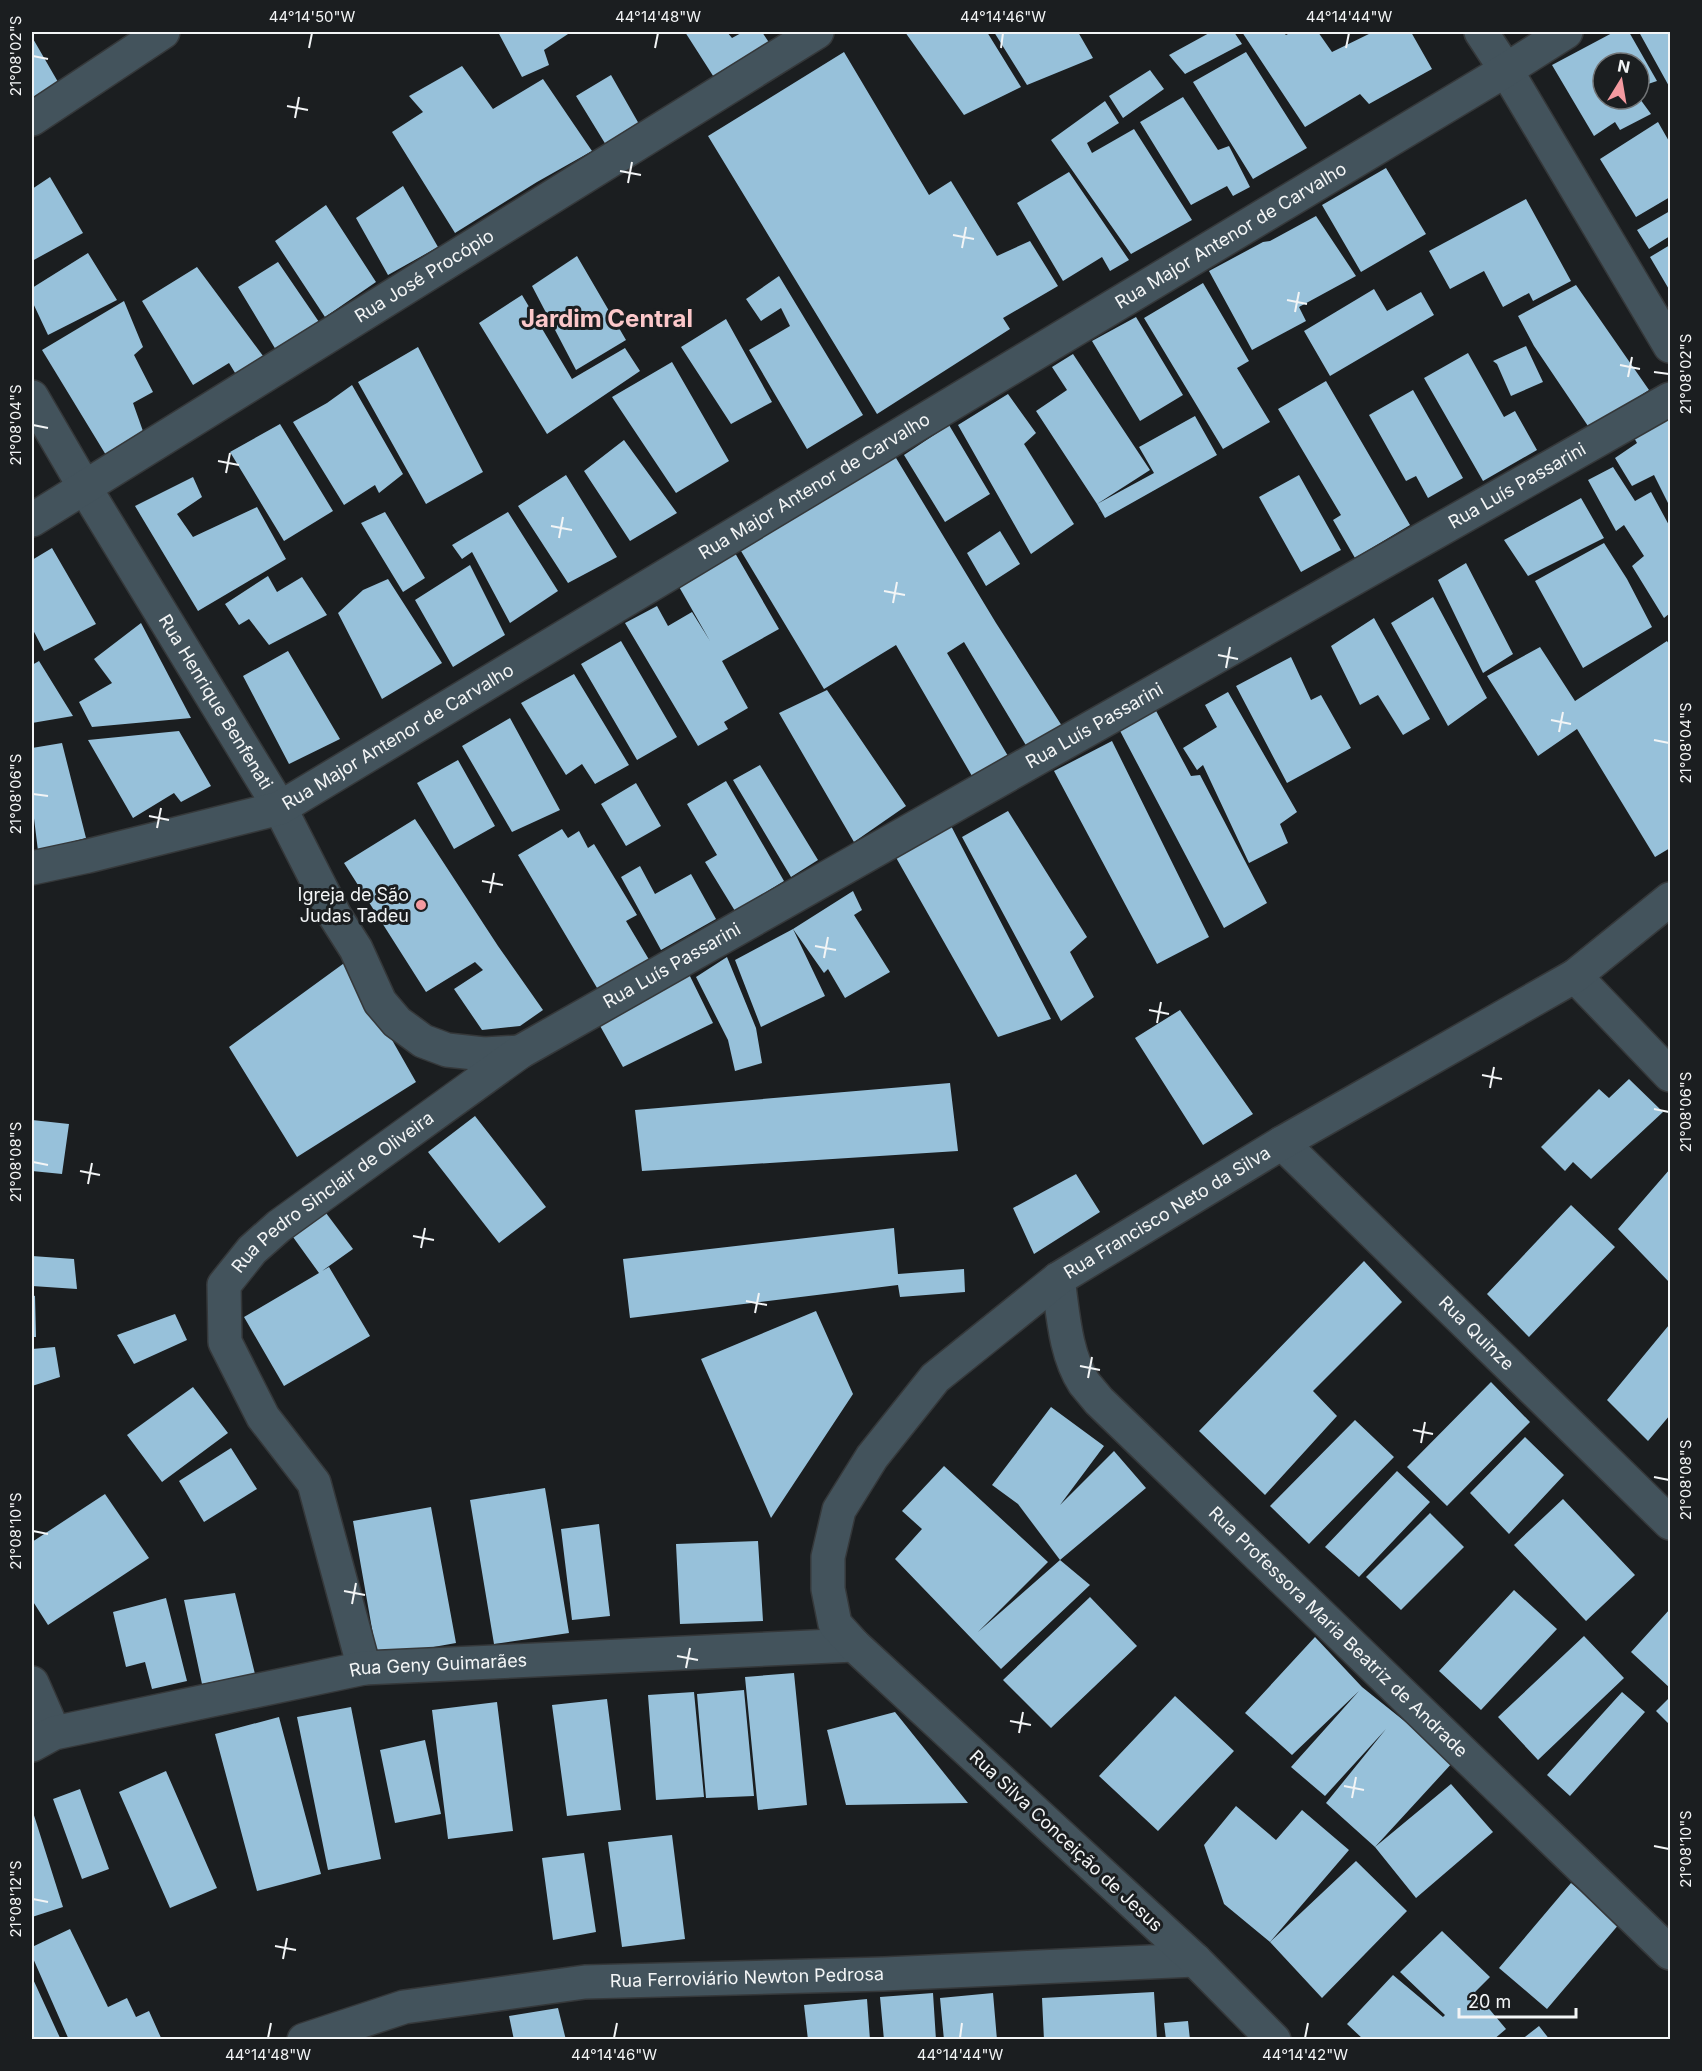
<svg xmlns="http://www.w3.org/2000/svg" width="1702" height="2071" viewBox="0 0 1702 2071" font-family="Inter,sans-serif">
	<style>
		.building { fill: #97c1da }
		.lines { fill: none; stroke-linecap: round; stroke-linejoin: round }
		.minor-casing { stroke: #35383a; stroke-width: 36 }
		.minor { stroke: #43535c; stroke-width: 33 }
		.ticks { fill: none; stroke: #f3f5f6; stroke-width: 2 }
		.poi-dot { fill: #f49aa0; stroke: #1b1e20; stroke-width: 2 }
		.labels { text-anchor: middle; stroke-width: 6; stroke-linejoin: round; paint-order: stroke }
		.street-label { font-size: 18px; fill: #f3f5f6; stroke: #1b1e20 }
		.poi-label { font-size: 18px; fill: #f3f5f6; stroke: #1b1e20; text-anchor: end }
		.district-label { font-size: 24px; font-weight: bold; fill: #fcc8ca; stroke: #1b1e20 }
		.neatline { fill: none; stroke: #f3f5f6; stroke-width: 2 }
		.ticks-label { font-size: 15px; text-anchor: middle; fill: #f3f5f6 }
	</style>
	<rect width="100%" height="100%" fill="#1b1e20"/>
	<!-- building -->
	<path class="building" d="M498 32H571L544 50 549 65 522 77Z
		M685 32H727L732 38 743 32H762L774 50 717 82Z
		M905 32H987L1021 87 964 115Z
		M994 32H1078L1093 58 1027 85Z
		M1211 32H1234L1242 44 1185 74 1169 55Z
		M1242 32H1283L1286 35 1292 32H1318L1332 52 1373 32H1411L1432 69 1369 104 1360 94 1305 127Z
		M1614 32H1629L1657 81 1639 87V63H1603V99H1640L1651 114 1620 130 1615 122 1594 136 1552 65Z
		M1639 32H1670V88Z
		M32 37 58 82 32 98Z
		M844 52 929 195 951 181 997 256 1030 241 1058 286 1003 318 1010 329 877 414 708 136Z
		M1246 52 1307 148 1253 179 1193 82Z
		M462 66 493 109 543 79 592 151 537 182 455 233 392 132 423 112 409 96Z
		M1150 70 1164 89 1123 118 1109 96Z
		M611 75 639 124 606 145 576 96Z
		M1183 97 1218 150 1229 146 1250 187 1233 196 1227 186 1191 205 1140 122Z
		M1105 101 1119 123 1087 143 1092 153 1134 129 1192 220 1131 254 1051 140Z
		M1658 122 1670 143V197L1636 217 1600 159Z
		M1386 168 1426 234 1361 272 1322 205Z
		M1069 172 1129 260 1110 271 1102 257 1063 281 1017 203Z
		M50 177 83 233 32 261V189Z
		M403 186 438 247 388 275 356 218Z
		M1526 199 1571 281 1533 301 1529 293 1503 307 1484 271 1450 289 1429 251Z
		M326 205 376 282 325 317 275 241Z
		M1670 211V236L1649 249 1637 230Z
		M1316 216 1356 276 1299 307 1306 321 1252 350 1209 271 1263 242 1270 241Z
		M1670 245V291L1650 257Z
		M88 253 117 300 48 335 32 301V288Z
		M577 256 626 340 576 370 532 286Z
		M278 262 319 322 276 350 238 287Z
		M197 267 269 364 240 381 229 363 193 385 142 301Z
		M779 276 863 415 807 449 749 350 790 326 781 308 761 321 746 299Z
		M1203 283 1249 361 1237 368 1270 422 1223 449 1144 318Z
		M1576 285 1649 390 1590 429 1534 346 1518 316Z
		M1374 289 1387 311 1421 292 1434 315 1330 376 1304 331Z
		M522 295 572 379 625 348 640 371 547 434 479 323Z
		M124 301 143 347 134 355 153 392 133 403 144 434 109 460 42 350Z
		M1136 317 1183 395 1140 421 1092 341Z
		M726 319 772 402 731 424 681 347Z
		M1526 346 1543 382 1511 396 1497 364 1493 361Z
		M418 347 483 472 426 504 358 382Z
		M1468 353 1504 417 1515 411 1537 450 1483 481 1424 378Z
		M1073 354 1150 470 1097 504 1036 411 1067 390 1052 367Z
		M672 362 729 461 676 493 612 397Z
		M1326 381 1410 525 1355 558 1333 520 1341 515 1278 409Z
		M352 385 403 474 379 493 375 485 344 505 293 422 327 403Z
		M1413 390 1463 478 1428 498 1416 476 1406 481 1369 415Z
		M1008 394 1036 433 1024 444 1074 524 1031 554 958 425Z
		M1670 415V507L1654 475 1632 486 1615 458 1637 443 1632 434Z
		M1195 416 1217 455 1105 518 1097 504 1154 473 1139 447Z
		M280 424 333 511 284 541 230 452Z
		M949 425 990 494 945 522 904 455Z
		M624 440 677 513 630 541 584 471Z
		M893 453 996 623 1062 726 1027 747 964 642 947 653 1008 756 972 776 896 645 824 689 738 546Z
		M1613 467 1635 501 1651 492 1670 527V613L1664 618 1632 566 1644 556 1624 525 1616 531 1588 480Z
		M566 475 617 557 568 583 518 506Z
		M1299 475 1341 550 1301 572 1259 497Z
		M193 477 202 497 177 514 193 537 257 507 286 559 198 611 135 506Z
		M1581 498 1604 538 1528 576 1504 540Z
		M385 512 425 578 403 592 361 523Z
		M508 512 558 591 510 623 472 552 462 559 452 545Z
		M1000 531 1020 564 986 586 967 553Z
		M1604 543 1627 579 1652 627 1583 668 1535 581Z
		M52 548 96 624 44 651 32 628V560Z
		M735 553 779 629 722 661 748 708 724 722 728 729 698 746 625 623 657 606 668 626 692 612 710 641 678 585Z
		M1466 563 1513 654 1483 673 1438 580Z
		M470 565 505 635 453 667 415 600Z
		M268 576 277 592 302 577 327 615 269 645 249 619 239 625 225 604Z
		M388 579 442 663 382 699 338 613 363 590Z
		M1433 597 1487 698 1448 726 1391 623Z
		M1374 618 1430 719 1403 735 1378 695 1360 705 1331 646Z
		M141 623 191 718 92 727 79 702 112 683 94 659Z
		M621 641 677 737 637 760 581 664Z
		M1667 641 1670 646V848L1655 857 1577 729 1538 756 1487 676 1540 647 1575 701Z
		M288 651 340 739 289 764 243 676Z
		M1291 657 1311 700 1321 695 1351 748 1287 783 1236 686Z
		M39 661 73 716 32 723V665Z
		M574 674 629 765 595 784 582 764 566 775 521 703Z
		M827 690 906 806 854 842 779 713Z
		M1228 692 1297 812 1280 824 1288 843 1249 863 1203 765 1197 770 1183 748 1217 727 1205 705Z
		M1154 707 1191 776 1200 775 1267 903 1224 928 1118 727Z
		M510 718 560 810 512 832 462 746Z
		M179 731 211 786 181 802 174 793 133 818 88 740Z
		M1112 741 1209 937 1157 964 1054 771Z
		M62 743 86 838 38 851 32 802V748Z
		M458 760 495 826 454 849 417 783Z
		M760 765 818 860 791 877 733 780Z
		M726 781 784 881 735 911 705 862 717 855 687 804Z
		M636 783 661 826 626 846 601 804Z
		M1008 811 1087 937 1070 952 1094 997 1061 1021 962 837Z
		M415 819 498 946 543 1010 520 1026 482 1030 454 989 483 970 475 962 426 992 344 863Z
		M948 820 1051 1019 998 1037 894 854Z
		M562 829 568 838 579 831 588 848 594 844 637 915 626 921 654 968 603 998 518 855Z
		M640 866 655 894 691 874 716 919 661 950 621 877Z
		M853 891 862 910 854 915 890 972 845 998 828 969 824 973 793 929Z
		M793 929 825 996 761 1027 735 960Z
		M727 957 756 1028 762 1063 735 1071 728 1040 696 977Z
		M347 961 416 1082 297 1157 229 1047Z
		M686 968 713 1023 623 1067 599 1024Z
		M1180 1010 1253 1114 1203 1145 1135 1038Z
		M1629 1079 1663 1112 1591 1179 1573 1162 1565 1171 1541 1147 1599 1089 1609 1098Z
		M950 1083 958 1151 642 1171 635 1110Z
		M475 1116 546 1207 499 1243 428 1152Z
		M32 1120 69 1124 62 1174 32 1171Z
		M1670 1169V1283L1618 1229Z
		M1076 1174 1100 1212 1034 1254 1013 1208Z
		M1571 1205 1615 1247 1529 1337 1487 1294Z
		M326 1213 353 1249 322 1271 329 1267 370 1336 284 1386 244 1317 319 1273 293 1237Z
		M894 1228 898 1274 964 1269 965 1292 900 1297 898 1285 630 1318 623 1259Z
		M32 1256 74 1259 77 1289 32 1286Z
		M1364 1261 1402 1302 1313 1391 1337 1416 1265 1495 1199 1431Z
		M32 1295 35 1296 36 1337H32Z
		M816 1311 853 1394 771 1518 701 1359Z
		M175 1314 187 1340 134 1364 117 1335Z
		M1669 1325 1670 1326V1415L1648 1441 1607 1400Z
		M55 1347 60 1377 32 1386V1349Z
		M1491 1382 1530 1422 1447 1506 1407 1467Z
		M193 1387 228 1433 162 1482 127 1435Z
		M1051 1407 1104 1446 1060 1505 1114 1451 1146 1488 1060 1560 1018 1504 992 1485Z
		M1355 1420 1394 1457 1309 1544 1270 1506Z
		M1525 1437 1564 1475 1509 1534 1470 1493Z
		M231 1448 257 1489 204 1522 179 1481Z
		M944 1466 1048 1562 978 1632 1060 1560 1090 1585 1001 1669 895 1559 922 1529 902 1511Z
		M1397 1471 1430 1502 1359 1577 1325 1547Z
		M545 1488 569 1633 494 1644 470 1500Z
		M105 1494 149 1558 48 1625 32 1600V1542Z
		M1563 1499 1635 1575 1586 1621 1514 1545Z
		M431 1507 456 1643 377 1657 353 1521Z
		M1430 1513 1464 1547 1401 1610 1366 1577Z
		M599 1524 610 1616 572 1620 561 1529Z
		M758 1541 763 1621 680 1624 676 1544Z
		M1514 1590 1557 1629 1481 1710 1439 1671Z
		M235 1593 255 1674 202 1684 184 1600Z
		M1090 1597 1137 1646 1051 1728 1003 1680Z
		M166 1598 187 1681 152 1689 145 1662 126 1667 113 1612Z
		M1670 1609V1688L1631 1652Z
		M1584 1636 1624 1678 1538 1760 1498 1717Z
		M1315 1637 1362 1687 1454 1761 1375 1847 1326 1803 1386 1729 1325 1796 1291 1767 1359 1691 1292 1755 1245 1713Z
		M794 1673 807 1805 758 1810 745 1677Z
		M744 1690 754 1796 706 1798 697 1694Z
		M694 1692 704 1797 656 1800 648 1695Z
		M1622 1692 1645 1712 1570 1796 1547 1775Z
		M1175 1696 1234 1751 1158 1831 1099 1776Z
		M1670 1697V1725L1656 1711Z
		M607 1699 621 1810 567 1816 552 1705Z
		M497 1702 513 1831 448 1839 432 1710Z
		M351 1707 381 1859 328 1870 297 1717Z
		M895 1712 968 1803 846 1805 827 1730Z
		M279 1717 321 1874 257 1891 215 1734Z
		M425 1740 441 1814 395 1823 380 1750Z
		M166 1771 217 1888 170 1908 119 1792Z
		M1451 1784 1493 1832 1416 1898 1375 1847Z
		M80 1789 109 1869 82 1879 53 1799Z
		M1236 1806 1276 1840 1302 1810 1349 1850 1270 1942 1356 1861 1407 1911 1322 1998 1270 1942 1224 1904 1204 1845Z
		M32 1809 63 1907 32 1917Z
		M672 1835 685 1939 622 1947 608 1842Z
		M584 1853 596 1932 553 1940 542 1858Z
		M1571 1883 1620 1923 1547 2009 1499 1968Z
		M70 1929 108 2007 127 1998 136 2017 149 2011 162 2040H69L32 1956V1947Z
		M1442 1931 1490 1977 1475 1992 1506 2029 1493 2040H1364L1347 2024 1393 1975 1443 2017 1445 2015 1400 1972Z
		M32 1977 61 2040H32Z
		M1154 1992 1157 2040H1044L1042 1998Z
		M933 1993 936 2040H884L880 1997Z
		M993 1993 997 2040H944L940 1998Z
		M867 1999 870 2040H808L804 2005Z
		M558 2008 566 2040H514L509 2016Z
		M1188 2021 1190 2040H1166L1164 2023Z
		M1539 2026 1550 2040H1521Z"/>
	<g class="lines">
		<!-- minor casing -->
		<g class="minor-casing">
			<g id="minor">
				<path d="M1481 32 1506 70 1670 346"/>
				<path d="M32 119 163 32"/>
				<path id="s1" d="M32 397 85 488 280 808 335 916 356 949 380 1002 397 1022 423 1041 447 1050 484 1054 520 1052"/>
				<path id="s2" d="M32 520 817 32"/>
				<path id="s3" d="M32 868 88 856 280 808 1506 70 1566 32"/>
				<path d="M1575 976 1670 1075"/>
				<path id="s4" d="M1282 1143 1670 1523"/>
				<path id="s5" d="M1058 1279C1063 1313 1065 1354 1084 1383 1089 1389 1094 1395 1099 1401L1670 1953"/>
				<path id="s6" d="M364 1668 314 1483 263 1417 225 1342 224 1285 252 1250 279 1226 520 1052 1670 399"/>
				<path d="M32 1683 54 1733"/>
				<path id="s7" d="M32 1745 54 1733 364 1668 854 1645"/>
				<path id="s8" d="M304 2040 404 2007 585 1982 884 1974 1195 1960"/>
				<path id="s9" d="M1274 2040 1195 1960 854 1645 835 1624 828 1589V1557L839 1510 872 1457 935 1378 1058 1279 1282 1143 1575 976 1670 899"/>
			</g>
		</g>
		<!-- minor -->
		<use href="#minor" class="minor"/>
	</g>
	<!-- ticks -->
	<path class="ticks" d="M309 48 312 33M655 48 658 33M1001 48 1003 33M1346 48 1349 33M33 56 48 59M287 106 308 110M295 118 299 97M620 171 641 175M628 183 632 162M953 235 974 239M962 248 966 227M1287 300 1307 304M1295 312 1299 292M1620 365 1640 369M1654 372 1669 374M1628 377 1632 357M33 425 48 428M218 461 239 465M226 473 230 453M551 526 572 530M559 538 563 517M884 591 905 595M893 603 897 582M1218 655 1238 659M1226 668 1230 647M1551 720 1571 724M1559 732 1563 712M1654 740 1669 743M33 794 48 796M149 816 169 820M157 828 161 808M482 881 503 885M490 893 494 873M815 946 836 950M824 958 828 937M1149 1010 1169 1014M1157 1023 1161 1002M1482 1075 1502 1079M1490 1088 1494 1067M1654 1109 1669 1112M33 1162 48 1165M80 1171 100 1175M88 1184 92 1163M413 1236 434 1240M421 1248 425 1228M746 1301 767 1305M755 1313 759 1293M1080 1366 1100 1370M1088 1378 1092 1357M1413 1430 1433 1434M1421 1443 1425 1422M1654 1477 1669 1480M33 1531 48 1534M344 1591 365 1595M352 1604 356 1583M677 1656 698 1660M686 1668 690 1648M1010 1721 1031 1725M1019 1733 1023 1712M1344 1786 1364 1790M1352 1798 1356 1777M1654 1846 1669 1849M33 1899 48 1902M275 1946 296 1950M283 1959 287 1938M268 2038 271 2023M614 2038 617 2023M960 2038 962 2023M1305 2038 1308 2023"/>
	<!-- markers -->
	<circle class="poi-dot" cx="421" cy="905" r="6"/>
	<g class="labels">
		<!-- street labels -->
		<g class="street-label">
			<text dy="6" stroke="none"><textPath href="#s3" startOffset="1365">Rua Major Antenor de Carvalho</textPath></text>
			<text dy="6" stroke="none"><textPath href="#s2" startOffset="462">Rua José Procópio</textPath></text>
			<text dy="6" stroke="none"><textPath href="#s6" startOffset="1941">Rua Luís Passarini</textPath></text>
			<text dy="6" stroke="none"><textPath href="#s3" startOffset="879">Rua Major Antenor de Carvalho</textPath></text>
			<text dy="6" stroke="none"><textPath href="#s1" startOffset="356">Rua Henrique Benfenati</textPath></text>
			<text dy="6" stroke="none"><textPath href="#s6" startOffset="1455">Rua Luís Passarini</textPath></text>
			<text dy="6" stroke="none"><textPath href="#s3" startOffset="393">Rua Major Antenor de Carvalho</textPath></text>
			<text dy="6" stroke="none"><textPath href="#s6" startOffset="969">Rua Luís Passarini</textPath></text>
			<text dy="6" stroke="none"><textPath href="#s6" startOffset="560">Rua Pedro Sinclair de Oliveira</textPath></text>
			<text dy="6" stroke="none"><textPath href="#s9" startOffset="1170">Rua Francisco Neto da Silva</textPath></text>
			<text dy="6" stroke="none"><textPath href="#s4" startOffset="272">Rua Quinze</textPath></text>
			<text dy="6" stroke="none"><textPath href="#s5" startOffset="464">Rua Professora Maria Beatriz de Andrade</textPath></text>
			<text dy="6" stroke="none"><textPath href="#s7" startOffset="416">Rua Geny Guimarães</textPath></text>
			<text transform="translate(1066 1841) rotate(43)" y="6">Rua Silva Conceição de Jesus</text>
			<text dy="6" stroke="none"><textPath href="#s8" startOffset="450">Rua Ferroviário Newton Pedrosa</textPath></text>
		</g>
		<!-- poi labels -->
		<g class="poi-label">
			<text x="409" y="901">Igreja de São<tspan x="409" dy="21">Judas Tadeu</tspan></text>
		</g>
		<!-- district labels -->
		<g class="district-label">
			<text x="607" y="327">Jardim Central</text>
		</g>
	</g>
	<!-- border -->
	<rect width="1702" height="2071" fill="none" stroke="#1b1e20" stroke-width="66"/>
	<!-- north arrow -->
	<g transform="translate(1621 81) rotate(11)"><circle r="28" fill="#1b1e20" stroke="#717476" stroke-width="1.5"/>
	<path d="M0-4.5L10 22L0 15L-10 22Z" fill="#f49aa0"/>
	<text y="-9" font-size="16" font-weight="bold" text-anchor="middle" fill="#f3f5f6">N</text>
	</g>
	<!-- scale -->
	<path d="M1459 2008v9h117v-9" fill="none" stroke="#f3f5f6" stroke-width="3"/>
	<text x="1468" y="2008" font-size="18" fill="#f3f5f6" stroke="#1b1e20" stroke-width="4.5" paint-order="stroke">20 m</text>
	<rect x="33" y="33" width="1636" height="2005" class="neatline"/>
	<g class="ticks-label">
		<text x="312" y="22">44°14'50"W</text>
		<text x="658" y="22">44°14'48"W</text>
		<text x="1003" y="22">44°14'46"W</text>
		<text x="1349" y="22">44°14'44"W</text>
		<text transform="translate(16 56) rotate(-90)" y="5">21°08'02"S</text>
		<text transform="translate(1686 374) rotate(-90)" y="5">21°08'02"S</text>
		<text transform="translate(16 425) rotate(-90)" y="5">21°08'04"S</text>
		<text transform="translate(1686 743) rotate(-90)" y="5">21°08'04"S</text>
		<text transform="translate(16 794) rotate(-90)" y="5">21°08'06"S</text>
		<text transform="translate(1686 1112) rotate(-90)" y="5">21°08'06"S</text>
		<text transform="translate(16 1162) rotate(-90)" y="5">21°08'08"S</text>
		<text transform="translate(1686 1480) rotate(-90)" y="5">21°08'08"S</text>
		<text transform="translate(16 1531) rotate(-90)" y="5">21°08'10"S</text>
		<text transform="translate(1686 1849) rotate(-90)" y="5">21°08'10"S</text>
		<text transform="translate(16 1899) rotate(-90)" y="5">21°08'12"S</text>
		<text x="268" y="2060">44°14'48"W</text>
		<text x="614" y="2060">44°14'46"W</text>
		<text x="960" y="2060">44°14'44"W</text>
		<text x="1305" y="2060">44°14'42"W</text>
	</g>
</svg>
